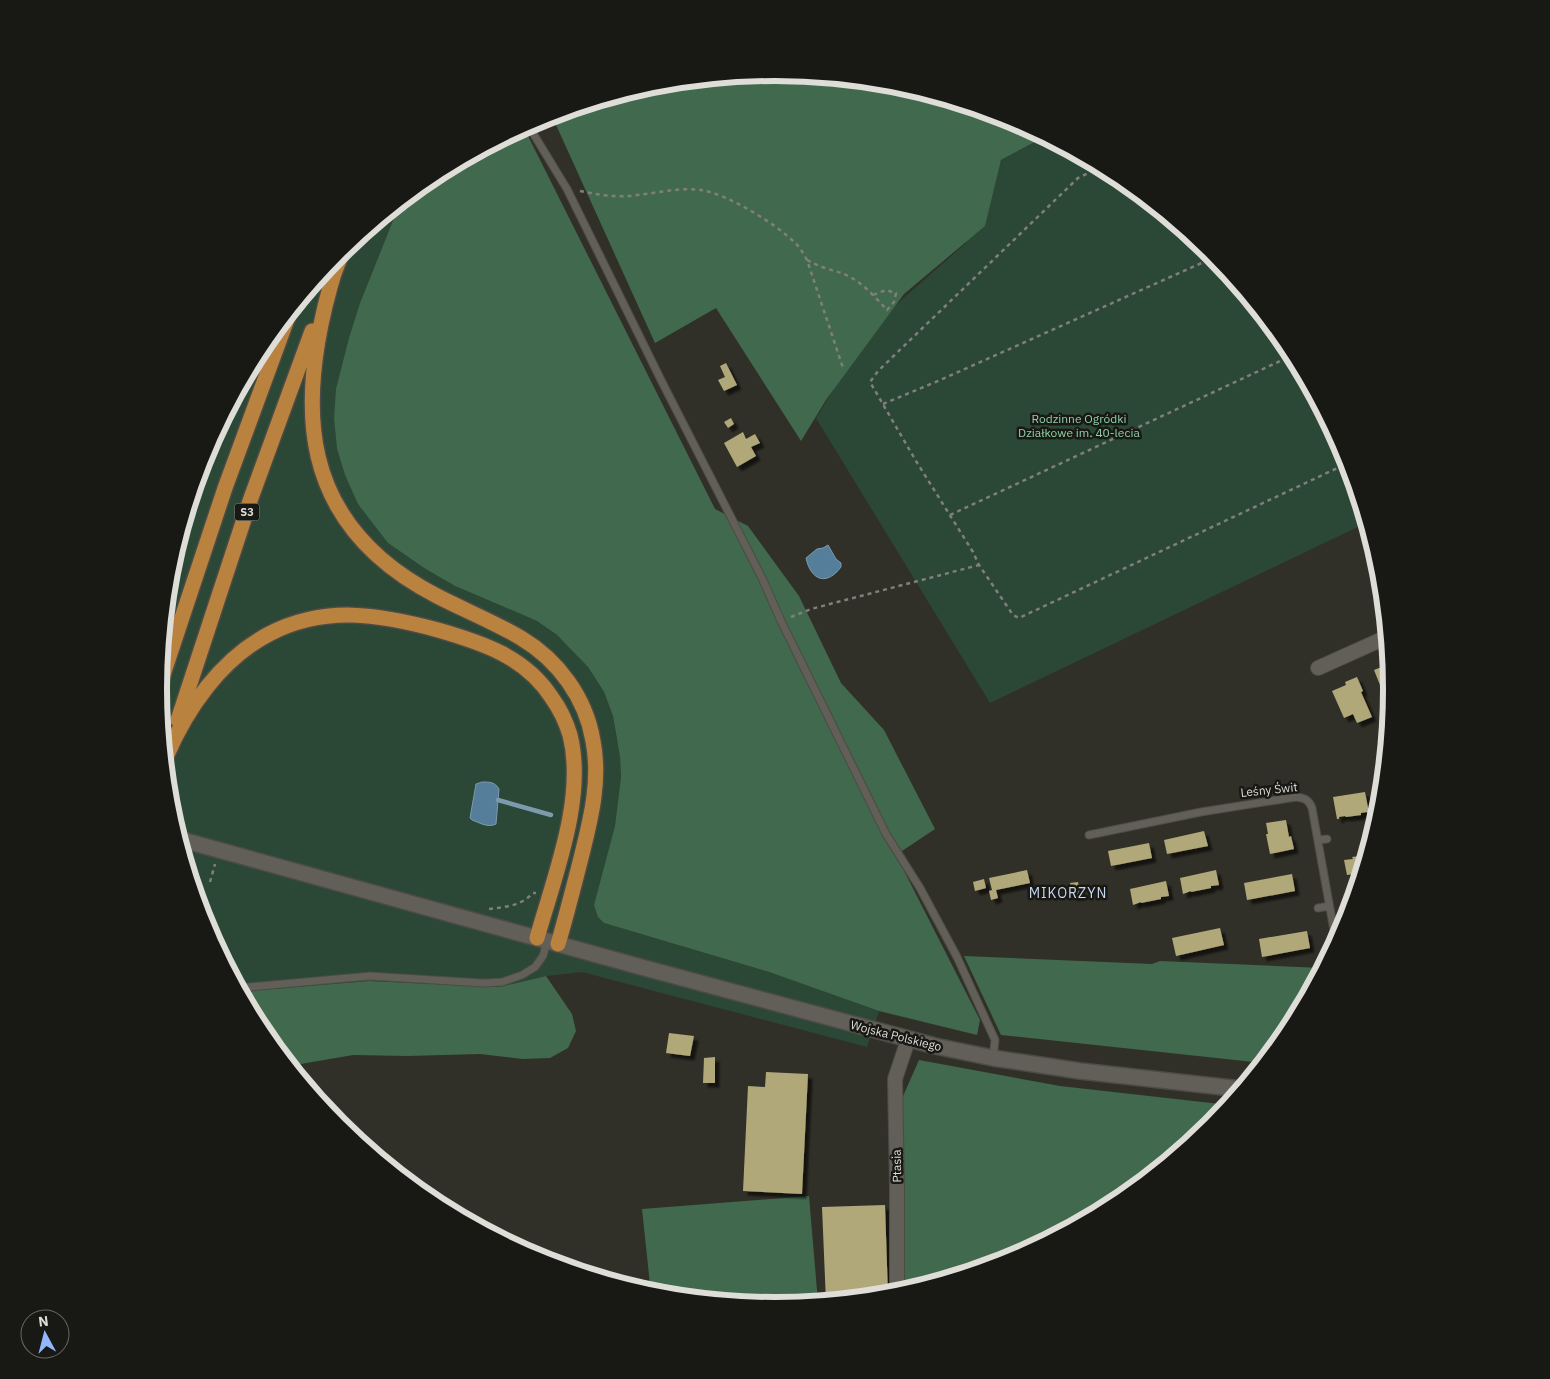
<svg xmlns="http://www.w3.org/2000/svg" width="1550" height="1379" viewBox="0 0 1550 1379" font-family="'IBM Plex Sans',sans-serif">
	<style>
		.green { fill: #2a4835 }
		.forest { fill: #40694e }
		.water { fill: #547e9a; stroke: #7d9aad }
		.lines { fill: none; stroke-linecap: round; stroke-linejoin: round }
		.stream { stroke: #7d9aad; stroke-width: 4.5 }
		.building { fill: #b1a87a; filter: url(#shadow) }
		.lane-casing { stroke: #4c4b45; stroke-width: 9 }
		.street-casing { stroke: #4c4b45; stroke-width: 16 }
		.secondary-casing { stroke: #4c4b45; stroke-width: 18 }
		.highway-casing { stroke: #4c4b45; stroke-width: 18 }
		.path { stroke: #807f79; stroke-width: 2.5; stroke-dasharray: 4 4; stroke-linecap: butt }
		.lane { stroke: #615f57; stroke-width: 7 }
		.street { stroke: #615f57; stroke-width: 14 }
		.secondary { stroke: #615f57; stroke-width: 15 }
		.highway { stroke: #b9823f; stroke-width: 15 }
		.labels { text-anchor: middle; stroke-width: 5; stroke-linejoin: round; paint-order: stroke }
		.shield { fill: #181814; stroke: #a3a29d; stroke-width: 1 }
		.shield-label { font-size: 11px; font-weight: bold; fill: #deddd8 }
		.park-label { font-size: 12px; fill: #8fd2a4; stroke: #181814 }
		.street-label { font-size: 12px; fill: #deddd8; stroke: #181814 }
		.neighbourhood-label { font-size: 14px; letter-spacing: 1px; fill: #c9d8f2; stroke: #181814 }
		.rim { fill: none; stroke: #deddd8; stroke-width: 6 }
	</style>
	<defs>
		<filter id="shadow"><feDropShadow dx="4.5" dy="4.5" stdDeviation="1" flood-color="#0009"/></filter>
	</defs>
	<rect width="100%" height="100%" fill="#313028"/>
	<!-- green -->
	<path class="green" d="M1044 137 1118 177 1211 253 1288 347 1345 454 1366 523 990 703 816 418 874 324 966 243 983 182 1002 160Z
		M400 203 360 303 334 419 337 449 345 475 388 543 424 568 455 586 537 621 557 635 571 648 588 667 604 692 613 716 620 757 621 777 604 923 769 972 879 1011 867 1047 582 972 546 976 499 987 369 981 259 990 241 993 205 925 170 810 158 689 170 569 205 453 262 346 339 253Z"/>
	<!-- forest -->
	<path class="forest" d="M775 73 896 84 1011 120 1044 137 1001 160 985 226 904 294 826 400 801 441 716 308 655 343 552 116 655 84Z
		M524 128 715 509 748 526 799 596 841 683 884 730 935 829 896 855 980 1020 977 1035 879 1011 769 972 604 923 598 917 594 905 615 826 621 777 620 757 613 716 604 692 588 667 557 635 537 621 455 586 424 568 388 543 358 504 345 475 337 449 334 419 336 389 349 338 360 303 400 203 432 176Z
		M964 956 1152 964 1160 961 1322 968 1288 1033 1263 1063 1001 1035Z
		M546 976 572 1014 576 1031 568 1048 550 1058 523 1059 480 1054 407 1056 353 1055 289 1066 262 1032 241 993 259 990 369 981 499 987Z
		M919 1060 1060 1086 1229 1105 1211 1126 1118 1203 1011 1260 904 1292 905 1260 900 1103Z
		M809 1196 818 1302 775 1306 651 1294 642 1209Z"/>
	<!-- water -->
	<path class="water" d="M828 545 836 559 841 563V567C827 586 811 581 806 558L817 549 823 548Z
		M482 782C490 782 495 782 499 789L496 824C488 828 480 823 472 820L470 818 476 784Z"/>
	<g class="lines">
		<!-- stream -->
		<path class="stream" d="M498 800 551 815"/>
	</g>
	<!-- building -->
	<path class="building" d="M726 363 737 385 724 391 718 380 725 377 720 366Z
		M731 418 734 424 728 428 724 422Z
		M743 432 746 439 755 434 760 443 751 447 756 456 737 467 724 443Z
		M1389 664 1392 686 1382 690 1374 670Z
		M1357 677 1363 691 1361 692 1372 717 1357 723 1353 714 1344 718 1332 691 1346 685 1345 682Z
		M1365 792 1369 813H1367V812L1361 813V815L1346 817 1345 816 1339 817V819H1337L1333 797Z
		M1286 820 1289 837 1291 836 1294 849 1270 854 1266 834H1268L1266 823Z
		M1204 831 1208 846 1167 854 1164 840Z
		M1149 843 1152 858 1111 866 1108 851Z
		M1366 855 1361 873 1347 875 1344 860 1353 859 1352 857Z
		M1027 870 1030 883 996 890 998 898 991 900 989 891 992 890 989 878Z
		M1216 870 1219 885 1211 886V888L1191 892V891L1183 894 1180 878Z
		M1292 874 1295 891 1247 900 1244 883Z
		M984 879 986 888 975 891 973 882Z
		M1166 881 1169 896 1161 897V899L1141 903V902L1133 905 1130 889Z
		M1078 882 1081 895 1073 897 1070 883Z
		M1220 928 1224 945 1176 956 1172 938Z
		M1307 931 1310 948 1262 957 1259 939Z
		M669 1033 694 1036 690 1056 666 1053Z
		M715 1057V1083H703L704 1058Z
		M766 1072 808 1074 802 1194 743 1191 748 1086 765 1087Z
		M885 1205 888 1295 826 1302 822 1207Z"/>
	<g class="lines">
		<!-- lane casing -->
		<g class="lane-casing">
			<path id="lane" d="M528 125 567 189 662 382 762 578 781 621 886 834 920 888 957 957 995 1040 993 1058
				M1089 835 1201 812 1296 797C1305 798 1309 800 1312 808L1336 942
				M1319 840 1327 839
				M1318 908 1329 906
				M238 988 370 976 483 983 502 982 522 975 535 967 543 956 547 941"/>
		</g>
		<!-- street casing -->
		<g class="street-casing">
			<path id="street" d="M1318 668 1387 637
				M897 1294V1188L895 1079 908 1040"/>
		</g>
		<!-- secondary casing -->
		<g class="secondary-casing">
			<path id="secondary" d="M179 839 641 967 935 1046 993 1058 1080 1071 1241 1089"/>
		</g>
		<!-- highway casing -->
		<g class="highway-casing">
			<path id="highway" d="M335 270C294 405 297 524 437 596 464 610 494 622 521 638 558 660 586 698 593 741 601 782 590 822 580 862 573 889 566 917 558 944
				M332 279 343 250
				M158 690 225 488 289 314
				M178 720 251 498 312 331
				M166 757C187 708 221 659 269 634 325 605 379 614 438 630 483 643 526 657 552 698 560 709 566 722 570 735 586 798 554 877 537 938"/>
		</g>
		<!-- path -->
		<path class="path" d="M1101 167 1078 178 878 371 870 382 916 461 973 552 979 565 1013 615 1019 618 1348 463
			M580 191C599 195 617 198 637 195 658 193 680 187 701 190 727 194 775 223 794 242 800 247 803 253 807 260L843 368
			M807 260C813 263 819 266 825 268 833 271 841 272 848 276 863 283 876 298 887 310L894 302 896 293 886 290 873 295
			M883 404 938 381 1215 257
			M950 515 1293 355
			M791 617 811 609 979 565
			M210 882 215 864
			M489 909C505 907 521 906 533 893H536"/>
		<!-- lane -->
		<use href="#lane" class="lane"/>
		<!-- street -->
		<use href="#street" class="street"/>
		<!-- secondary -->
		<use href="#secondary" class="secondary"/>
		<!-- highway -->
		<use href="#highway" class="highway"/>
	</g>
	<g class="labels">
		<!-- shield labels -->
		<rect class="shield" x="234.5" y="503.5" width="25" height="17" rx="4"/>
		<g class="shield-label">
			<text x="247" y="516">S3</text>
		</g>
		<!-- park labels -->
		<g class="park-label">
			<text x="1079" y="423">Rodzinne Ogródki<tspan x="1079" dy="14">Działkowe im. 40-lecia</tspan></text>
		</g>
		<!-- street labels -->
		<g class="street-label">
			<text transform="translate(1269 790) rotate(-6)" y="4">Leśny Świt</text>
			<text transform="translate(896 1036) rotate(14)" y="4">Wojska Polskiego</text>
			<text transform="translate(897 1166) rotate(-91)" y="4">Ptasia</text>
		</g>
		<!-- neighbourhood labels -->
		<g class="neighbourhood-label">
			<text x="1068" y="898">MIKORZYN</text>
		</g>
	</g>
	<!-- crop -->
	<path d="M0 0H1550V1379H0ZM167 689a608 608 0 1 1 1216 0a608 608 0 1 1-1216 0Z" fill="#181814" fill-rule="evenodd"/>
	<path class="rim" d="M167 689a608 608 0 1 1 1216 0a608 608 0 1 1-1216 0Z"/>
	<!-- north arrow -->
	<g transform="translate(45 1334) rotate(353)"><circle r="24" fill="#181814" stroke="#676762"/>
	<path d="M0-4L9 19L0 12L-9 19Z" fill="#93b7fd"/>
	<text y="-8" font-size="14" font-weight="bold" text-anchor="middle" fill="#deddd8">N</text>
	</g>
</svg>
